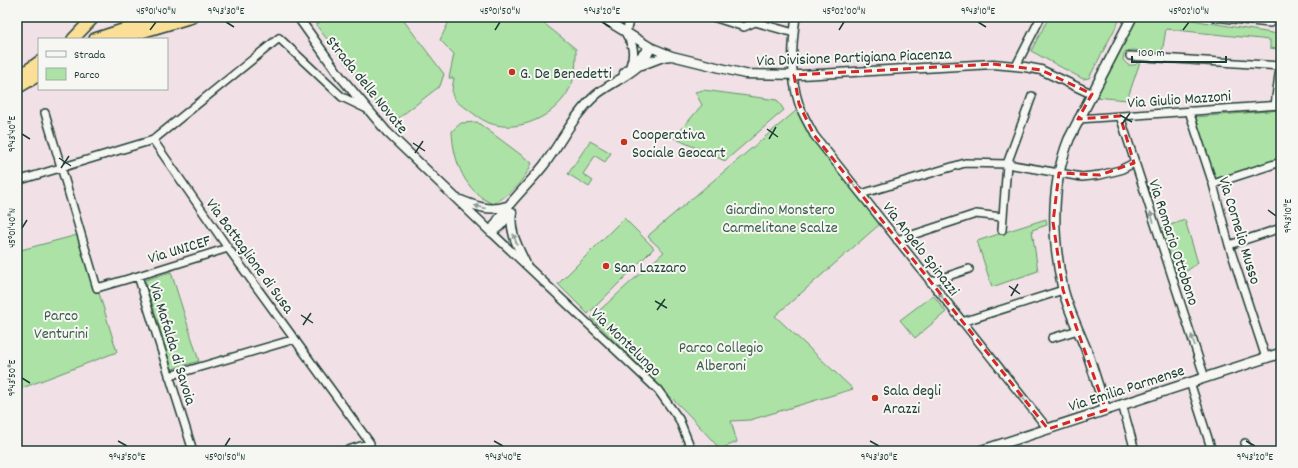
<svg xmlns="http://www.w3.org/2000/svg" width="1298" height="468" viewBox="0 0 1298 468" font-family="Dekko,sans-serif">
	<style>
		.green { fill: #ace2a5; stroke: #66906c }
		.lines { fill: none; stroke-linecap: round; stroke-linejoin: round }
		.minor-casing { stroke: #1f3d34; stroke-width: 10 }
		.tertiary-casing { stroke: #1f3d34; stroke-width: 11 }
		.secondary-casing { stroke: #1f3d34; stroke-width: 12 }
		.trunk-casing { stroke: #1f3d34; stroke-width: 14 }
		.minor { stroke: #f6f6f2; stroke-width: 7 }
		.tertiary { stroke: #f6f6f2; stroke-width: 8 }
		.secondary { stroke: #f6f6f2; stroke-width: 9 }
		.trunk { stroke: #fbdf96; stroke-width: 11 }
		.oneway { fill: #8a9a93 }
		.marked { fill: none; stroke: #d62828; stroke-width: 3; stroke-dasharray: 8 5; stroke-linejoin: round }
		.ticks { fill: none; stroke: #1f3d34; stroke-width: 1.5 }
		.poi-dot { fill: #c8321e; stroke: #f6f6f2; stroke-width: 1.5 }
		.labels { text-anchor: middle; stroke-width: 4; stroke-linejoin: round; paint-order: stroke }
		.street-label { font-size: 16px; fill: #1f3d34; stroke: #f6f6f2 }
		.poi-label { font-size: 16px; fill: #1f3d34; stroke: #f6f6f2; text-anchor: start }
		.park-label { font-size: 16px; fill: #3b5e4b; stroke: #f6f6f2 }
		.neatline { fill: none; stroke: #1f3d34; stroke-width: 1.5 }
		.ticks-label { font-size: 10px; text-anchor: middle; fill: #1f3d34 }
	</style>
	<rect width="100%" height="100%" fill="#f1e1e7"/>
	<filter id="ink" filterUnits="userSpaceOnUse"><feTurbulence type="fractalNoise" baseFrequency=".025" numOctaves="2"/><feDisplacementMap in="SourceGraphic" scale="8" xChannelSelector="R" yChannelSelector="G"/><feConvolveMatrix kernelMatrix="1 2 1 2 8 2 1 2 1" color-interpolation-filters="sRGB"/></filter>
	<g filter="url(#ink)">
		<!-- green -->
		<path class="green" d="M326 17H401L444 74 440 86 392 123 316 25Z
			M451 17H536L576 49C576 62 576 76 570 88 556 116 519 134 489 123 480 119 474 114 466 108 460 104 453 101 452 93 452 89 453 83 454 78H449L454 54 440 40Z
			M1049 17H1121L1089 78 1083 79 1031 51Z
			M1135 17H1173L1278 34 1277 49 1270 48V40L1166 29 1162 53 1132 50 1124 53 1123 60 1128 65H1135L1141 59 1127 100 1095 97Z
			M703 90 777 100 784 110 725 161 674 138 702 105 695 92Z
			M797 110 880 224 775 316 853 389 750 420 731 421 737 442 720 449 689 415 591 318 664 252 648 237 650 234Z
			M1281 110V162L1213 184 1196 117Z
			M477 122 532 163C525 180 510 195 493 204 465 192 453 161 452 131L461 123Z
			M590 141 611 153 605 162 595 156 583 174 593 181 589 187 568 174Z
			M624 218 654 248 588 314 558 284Z
			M1046 219 1047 225 1032 230 1038 271 992 287 977 241Z
			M1185 220 1198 263 1177 278 1161 228Z
			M81 234 117 352 17 390V251Z
			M171 272 199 361 172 369 145 280Z
			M933 295 946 312 915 338 900 320Z"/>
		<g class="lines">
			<!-- minor casing -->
			<g class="minor-casing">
				<path id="minor" d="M713 17 744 27 755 22 794 33
					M796 17C792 44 790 78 799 104 802 114 809 125 814 135L1048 429
					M1215 17 1270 23 1271 17
					M626 33 630 17
					M1130 56 1281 66
					M1016 66 1041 17
					M1275 105 1281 60
					M1189 111 1213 184 1229 245 1266 358
					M45 113 97 288 138 276 193 451
					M1120 116 1205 378
					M1078 119 1281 105
					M153 140 228 248 370 443 345 451
					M17 181 153 140 279 38 342 97 365 108
					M1213 184 1281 162
					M861 194 965 163 1007 164 1082 177 1100 175 1120 170 1134 163
					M1002 230 1007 164 1032 96
					M491 232 658 390 679 419 692 451
					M897 240 976 214 1002 217
					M1229 245 1281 228
					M138 276 228 248
					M930 282 969 269
					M962 322 1063 290
					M1052 338 1078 330
					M169 376 295 339
					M1190 382 1212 451
					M1122 404 1135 451
					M1245 443 1248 451"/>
			</g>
			<!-- tertiary casing -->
			<g class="tertiary-casing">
				<path id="tertiary" d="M298 17 340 76 387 132 491 232
					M601 17 650 47 672 56 745 74 801 75 993 64 1025 67 1041 70 1092 94
					M627 35C633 45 635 53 631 64
					M642 65 663 57 671 56
					M624 73 650 47
					M458 199C476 206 488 212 507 206
					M512 212C509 232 518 247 526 264
					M491 232C504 206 526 188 544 165 562 141 574 114 597 94 613 81 648 68 650 47
					M492 232 500 226 512 212"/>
			</g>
			<!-- secondary casing -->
			<g class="secondary-casing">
				<path id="secondary" d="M1106 410C1099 390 1093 369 1086 349 1079 332 1067 306 1063 289 1052 239 1050 187 1069 139L1132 17
					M980 451 1281 353"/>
			</g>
			<!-- trunk casing -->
			<g class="trunk-casing">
				<path id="trunk" d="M73 39 94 17
					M95 39 162 17
					M118 39 192 17
					M17 78 39 62
					M17 88 39 75"/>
			</g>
			<!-- minor -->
			<use href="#minor" class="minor"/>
			<!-- tertiary -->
			<use href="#tertiary" class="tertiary"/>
			<!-- secondary -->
			<use href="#secondary" class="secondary"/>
			<!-- trunk -->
			<use href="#trunk" class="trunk"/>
		</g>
		<!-- one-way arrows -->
		<defs><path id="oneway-solid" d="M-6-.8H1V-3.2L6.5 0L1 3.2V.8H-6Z"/></defs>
		<g class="oneway">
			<use href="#oneway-solid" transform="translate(853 184) rotate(-128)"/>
			<use href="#oneway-solid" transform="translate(480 207) rotate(-165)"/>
			<use href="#oneway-solid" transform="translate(1152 217) rotate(-108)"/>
			<use href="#oneway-solid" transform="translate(515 239) rotate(-110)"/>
			<use href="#oneway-solid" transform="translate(942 297) rotate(-128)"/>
			<use href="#oneway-solid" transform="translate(1193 340) rotate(-108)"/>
			<use href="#oneway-solid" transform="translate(1023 398) rotate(-129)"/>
		</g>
	</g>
	<!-- marked area -->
	<path class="marked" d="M993 64 1041 70 1092 94 1078 119 1120 116 1134 163 1100 175 1059 173 1053 222 1063 290 1106 410 1048 429 814 135 799 104 794 75Z"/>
	<!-- ticks -->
	<path class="ticks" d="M226 22 234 27M602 22 610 27M978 22 986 27M150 30 156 22M495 30 500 22M839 30 844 22M1183 30 1189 22M1120 115 1132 122M1122 124 1130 113M767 129 778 137M22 134 30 139M769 139 776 127M413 143 425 151M415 153 423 141M59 158 71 166M61 168 69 156M1268 210 1276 216M22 228 27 220M1009 286 1020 294M1011 296 1018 284M655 301 667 308M657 310 665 299M301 315 313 323M303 325 311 313M22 378 30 383M118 441 127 446M494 441 503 446M870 441 879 446M1246 441 1255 446M225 446 230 438"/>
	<!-- markers -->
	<g class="poi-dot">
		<circle cx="512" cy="72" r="4"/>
		<circle cx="624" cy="142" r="4"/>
		<circle cx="606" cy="266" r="4"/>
		<circle cx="875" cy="398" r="4"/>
	</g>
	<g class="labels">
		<!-- street labels -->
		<g class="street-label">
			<text transform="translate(854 56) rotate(-2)" y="6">Via Divisione Partigiana Piacenza</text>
			<text transform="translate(368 84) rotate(51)" y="6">Strada delle Novate</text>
			<text transform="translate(1179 98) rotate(-4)" y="6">Via Giulio Mazzoni</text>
			<text transform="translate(1241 230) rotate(73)" y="6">Via Cornelio Musso</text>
			<text transform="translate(1175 242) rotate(72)" y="6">Via Romario Ottobono</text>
			<text transform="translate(179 248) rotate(-17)" y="6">Via UNICEF</text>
			<text transform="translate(922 248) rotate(52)" y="6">Via Angelo Spinazzi</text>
			<text transform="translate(251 255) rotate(54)" y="6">Via Battaglione di Susa</text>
			<text transform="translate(627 341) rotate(44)" y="6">Via Montelungo</text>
			<text transform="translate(174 343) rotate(73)" y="6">Via Mafalda di Savoia</text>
			<text transform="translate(1126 387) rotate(-18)" y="6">Via Emilia Parmense</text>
		</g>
		<!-- poi labels -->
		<g class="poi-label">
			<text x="520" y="78">G. De Benedetti</text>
			<text x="632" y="139">Cooperativa<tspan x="632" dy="18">Sociale Geocart</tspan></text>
			<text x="614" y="272">San Lazzaro</text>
			<text x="883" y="395">Sala degli<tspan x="883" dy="18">Arazzi</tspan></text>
		</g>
		<!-- park labels -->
		<g class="park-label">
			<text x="780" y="214">Giardino Monstero<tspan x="780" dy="18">Carmelitane Scalze</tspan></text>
			<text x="61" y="320">Parco<tspan x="61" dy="18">Venturini</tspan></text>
			<text x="721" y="352">Parco Collegio<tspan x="721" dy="18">Alberoni</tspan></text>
		</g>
	</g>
	<!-- margin -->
	<rect width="1298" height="468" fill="none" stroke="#f6f6f2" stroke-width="44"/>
	<!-- legend -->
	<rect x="38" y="38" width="130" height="52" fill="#f6f6f2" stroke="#a0aca6"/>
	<rect x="46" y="51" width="20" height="6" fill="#f6f6f2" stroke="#a0aca6"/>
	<text x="74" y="58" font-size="12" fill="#1f3d34">Strada</text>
	<rect x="46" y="68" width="20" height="12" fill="#ace2a5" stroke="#a0aca6"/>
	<text x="74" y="78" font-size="12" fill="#1f3d34">Parco</text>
	<!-- scale -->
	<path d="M1132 56v6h94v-6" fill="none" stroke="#1f3d34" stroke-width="2"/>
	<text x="1138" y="56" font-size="12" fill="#1f3d34" stroke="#f6f6f2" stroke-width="3" paint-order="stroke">100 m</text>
	<rect x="22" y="22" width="1254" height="424" class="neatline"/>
	<g class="ticks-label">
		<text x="156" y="14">45°01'40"N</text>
		<text x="226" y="14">9°43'30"E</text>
		<text x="500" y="14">45°01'50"N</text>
		<text x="602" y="14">9°43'20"E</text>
		<text x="844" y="14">45°02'00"N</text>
		<text x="978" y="14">9°43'10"E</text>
		<text x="1189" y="14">45°02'10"N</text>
		<text transform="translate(11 134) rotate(-90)" y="4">9°43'40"E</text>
		<text transform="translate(1287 216) rotate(-90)" y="4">9°43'10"E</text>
		<text transform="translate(11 228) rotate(-90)" y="4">45°01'40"N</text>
		<text transform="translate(11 378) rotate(-90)" y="4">9°43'50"E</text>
		<text x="127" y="460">9°43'50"E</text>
		<text x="225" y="460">45°01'50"N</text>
		<text x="503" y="460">9°43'40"E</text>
		<text x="879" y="460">9°43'30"E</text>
		<text x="1255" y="460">9°43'20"E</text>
	</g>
</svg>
